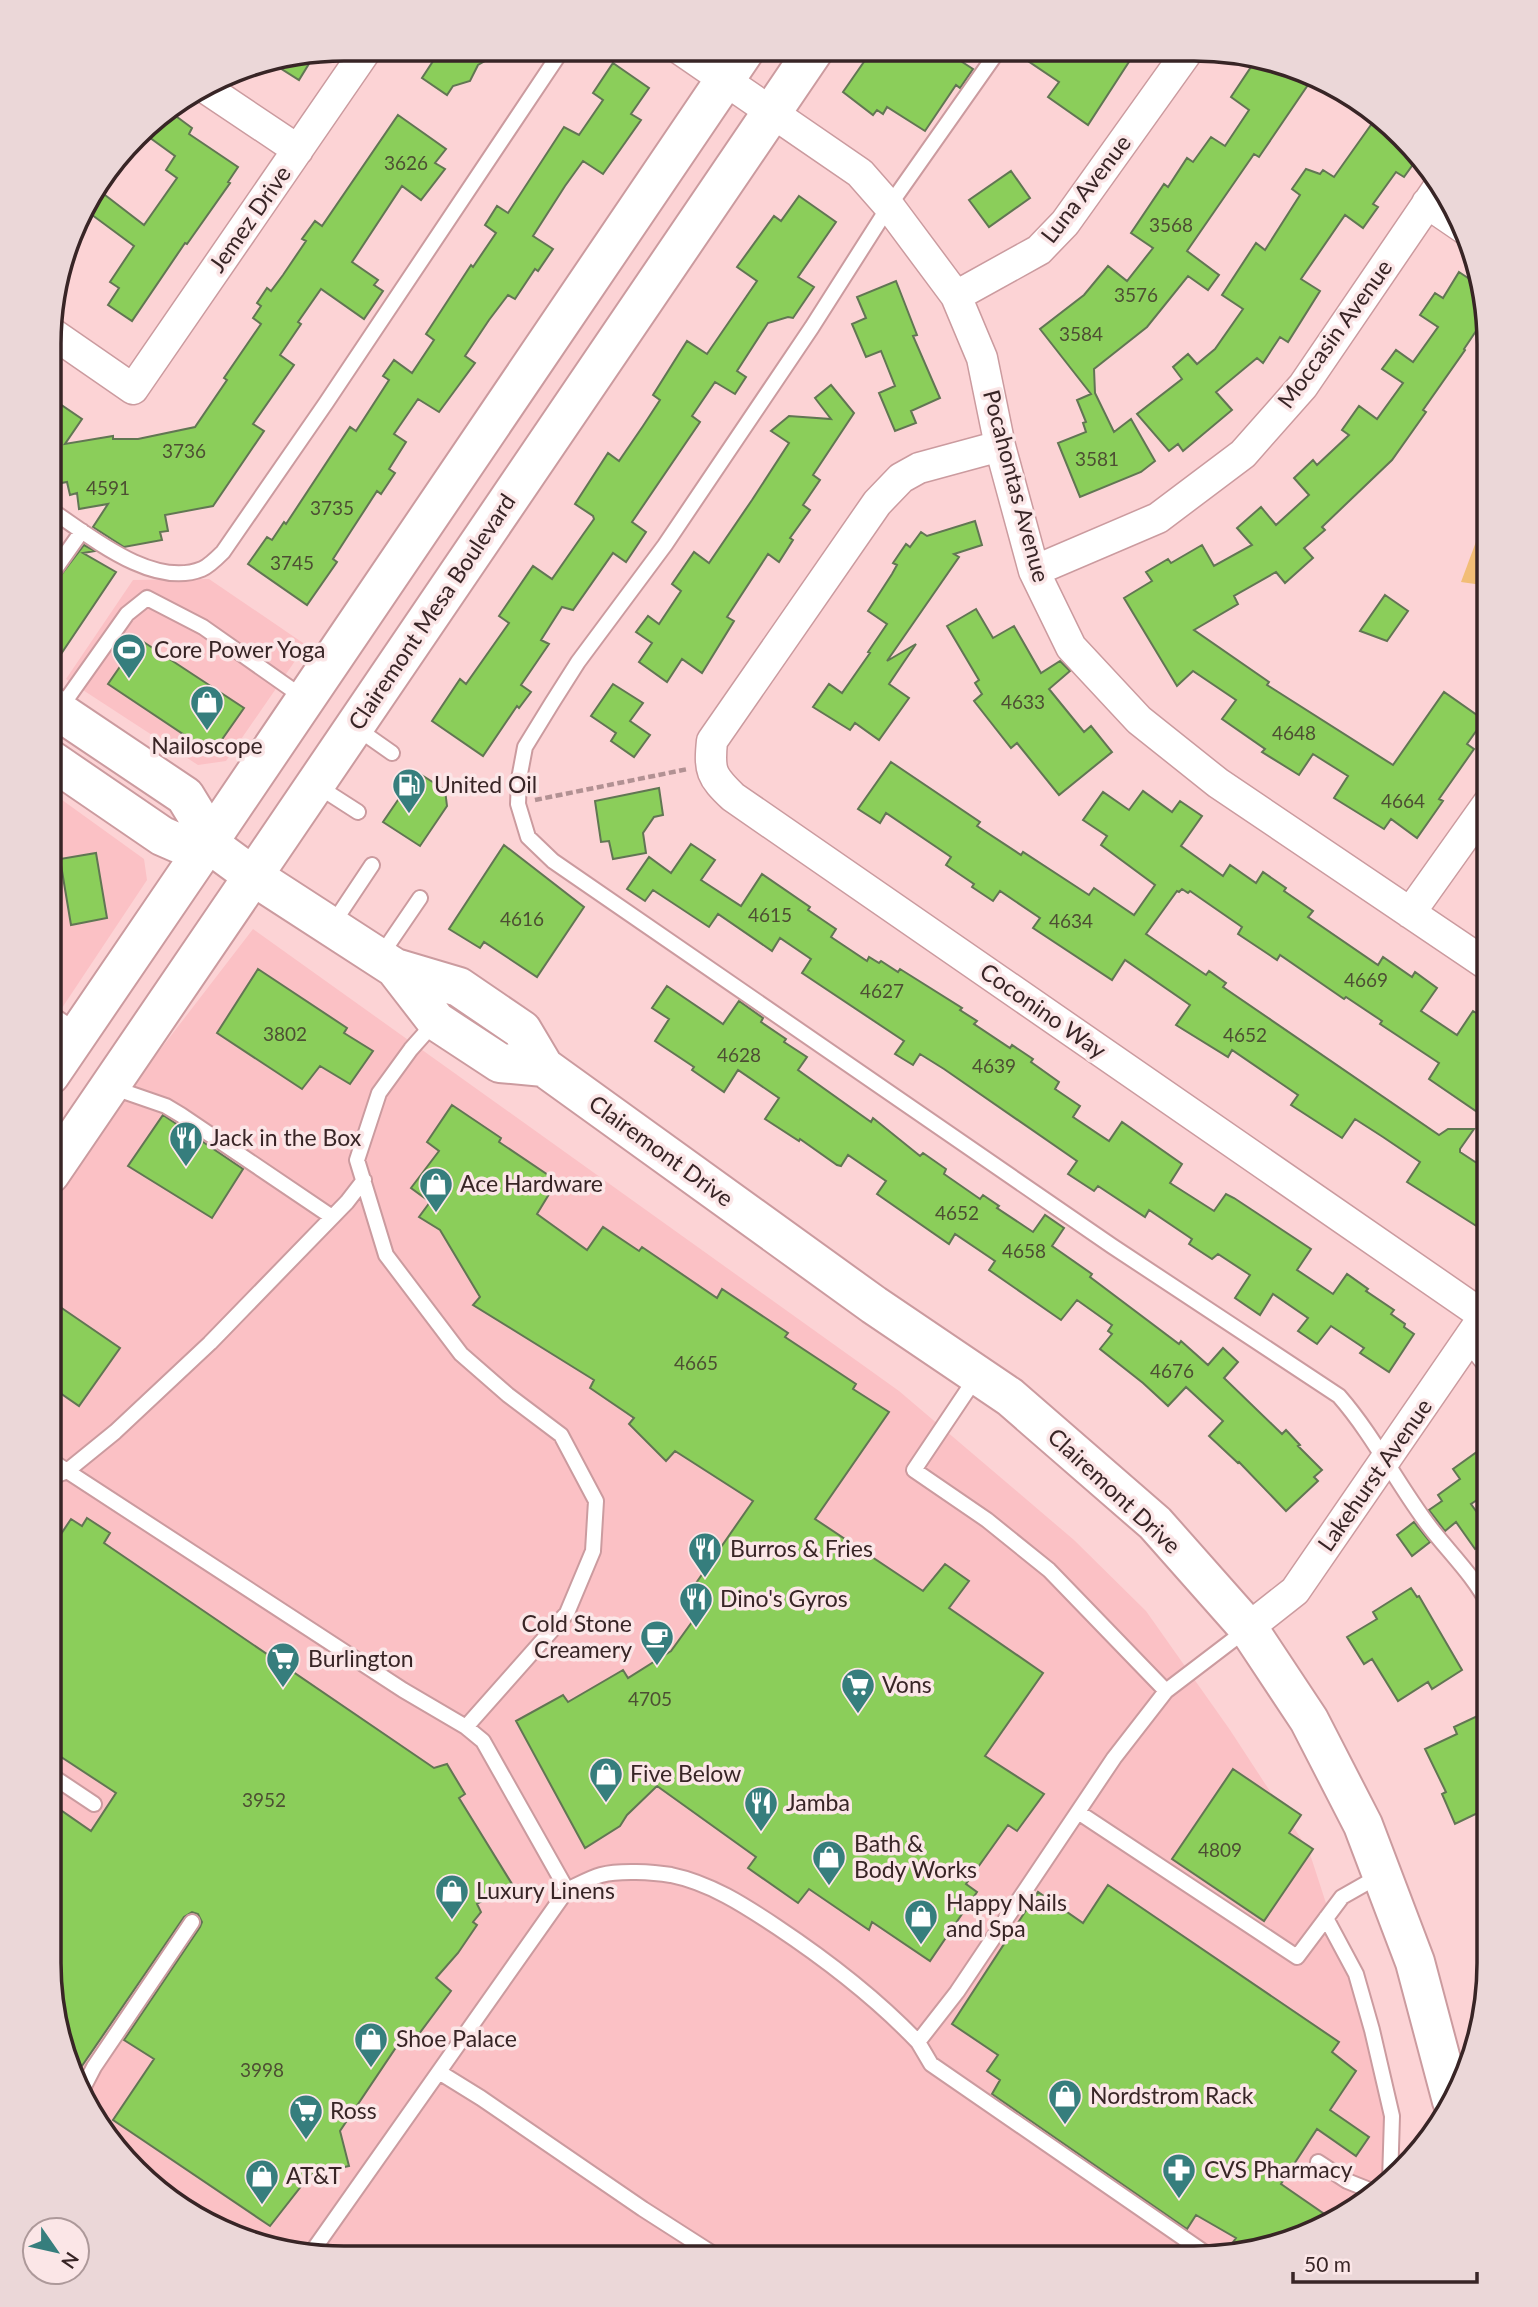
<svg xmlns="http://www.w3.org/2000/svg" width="1538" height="2307" viewBox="0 0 1538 2307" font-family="Lato,sans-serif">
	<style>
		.built { fill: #fbc1c5 }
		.green { fill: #f2bd76 }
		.building { fill: #8bce5a; stroke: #617653; stroke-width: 2 }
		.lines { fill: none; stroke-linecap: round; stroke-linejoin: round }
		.lane-casing { stroke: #cb9b9f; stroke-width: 18 }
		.street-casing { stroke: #cb9b9f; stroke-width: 33 }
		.secondary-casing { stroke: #cb9b9f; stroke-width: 42 }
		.primary-casing { stroke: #cb9b9f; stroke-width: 42 }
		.path { stroke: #b29193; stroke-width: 4.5; stroke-dasharray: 7 3.5; stroke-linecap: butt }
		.lane { stroke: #fff; stroke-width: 14 }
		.street { stroke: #fff; stroke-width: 30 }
		.secondary { stroke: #fff; stroke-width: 38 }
		.primary { stroke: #fff; stroke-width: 38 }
		.labels { text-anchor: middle; stroke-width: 7; stroke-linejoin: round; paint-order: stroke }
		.number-label { font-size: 19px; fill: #4d4f33 }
		.street-label { font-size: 23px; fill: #382526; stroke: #fbe6e7 }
		.poi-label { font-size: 23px; fill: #382526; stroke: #fbe6e7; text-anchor: start }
		.rim { fill: none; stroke: #382526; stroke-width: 3.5 }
	</style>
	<rect width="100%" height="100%" fill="#fcd3d5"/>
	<!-- built -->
	<path class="built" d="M209 579 306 645 226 761 198 765 66 679 133 580Z
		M51 792 144 859 147 880 50 1026Z
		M253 929 899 1391 1074 1540 1146 1611 1230 1730 1309 1851 1393 2109 1398 2172 1374 2197 1307 2235 1194 2258 306 2256 232 2236 165 2197 110 2143 72 2076 49 1963 50 1201 113 1111Z"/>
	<!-- green -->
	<path class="green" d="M1486 515 1489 516V586L1461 582Z"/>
	<!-- building -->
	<path class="building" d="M441 49H506L478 65 470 81 453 86 447 95 422 78Z
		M875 51H945L973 69 960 88 956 85 925 131 887 107 883 114 877 110 873 115 843 92 868 56 870 57Z
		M1013 51H1136L1088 125 1048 97 1059 82Z
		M315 54 299 80 269 61Z
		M1257 58 1306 71 1314 76 1259 157 1254 154 1187 251 1219 275 1208 290 1188 276 1147 327 1094 369 1095 393 1114 432 1131 419 1155 461 1141 472 1080 497 1058 443 1086 432 1083 423 1086 422 1077 400 1091 394 1040 329 1084 295 1108 266 1127 281 1153 248 1131 233 1164 184 1168 187 1187 158 1193 162 1211 137 1225 146 1249 110 1231 97Z
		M613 63 649 88 631 114 641 120 603 174 583 161 565 186 533 236 553 249 538 271 535 269 515 299 508 295 489 320 465 356 475 363 439 412 418 399 394 434 406 442 389 469 395 473 381 494 377 491 351 531 333 559 337 562 307 605 248 564 267 537 272 540 284 522 286 524 350 427 356 431 389 380 383 376 394 360 412 373 434 340 426 334 471 265 473 267 496 233 485 225 497 206 508 213 564 127 579 135 603 100 593 93Z
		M169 111 192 128 189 134 238 167 228 182 230 183 187 244 185 243 132 321 108 305 119 288 110 282 134 246 84 209 88 197 96 188 144 225 177 178 166 170 175 156 142 132 150 122Z
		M398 115 446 149 435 163 445 169 421 200 402 186 352 262 378 280 374 285 383 291 364 319 321 289 298 322 301 324 280 355 294 365 253 424 264 431 213 506 165 515 168 531 160 532 162 540 124 547 93 527 108 504 79 509 77 493 70 495 67 482 51 485V398L82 419 65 444 113 436V439H138L195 427 227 380 224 378 261 324 253 318 261 306 257 303 267 288 271 291 283 275 306 241 302 239 315 221 322 226Z
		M1378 115 1419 156 1404 177 1396 172 1373 204 1378 207 1363 228 1345 215 1301 279 1320 291 1288 342 1280 337 1263 363 1257 358 1216 392 1232 410 1183 451 1178 444 1169 451 1137 414 1182 379 1173 367 1188 354 1197 364 1215 349 1243 309 1222 295 1256 243 1265 250 1300 195 1292 189 1306 169 1320 174 1323 170 1334 177Z
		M1011 171 1030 198 989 227 969 200Z
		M799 196 836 222 798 277 814 287 793 318 788 317 768 323 737 371 746 377 735 394 715 382 692 416 700 422 632 522 646 532 626 562 613 553 573 610 562 607 541 640 549 644 521 685 531 692 519 708 517 706 483 756 432 721 460 679 466 684 509 623 499 616 533 566 552 579 582 536 594 519 593 516 575 504 608 453 619 461 643 426 660 400 653 395 687 341 707 354 757 281 737 267 774 216 781 221Z
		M1459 272 1477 284 1484 319 1464 349 1465 350 1423 410 1426 412 1392 460 1322 527 1325 530 1304 548 1313 558 1285 583 1276 572 1234 596 1238 604 1194 630 1269 682 1267 685 1393 765 1444 692 1484 720 1467 744 1474 749 1439 799 1443 801 1417 838 1391 819 1384 829 1334 798 1348 776 1313 754 1299 775 1262 752 1265 749 1222 719 1236 700 1193 671 1177 686 1124 598 1152 581 1146 572 1168 559 1171 563 1202 545 1214 566 1252 545 1237 528 1261 507 1276 525 1309 495 1294 478 1313 460 1317 465 1349 435 1342 430 1359 406 1377 419 1403 383 1382 369 1396 350 1413 362 1438 327 1420 315 1435 293 1443 298Z
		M896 281 917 335 913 336 940 398 911 411 916 423 895 431 879 393 895 386 881 351 866 357 852 324 866 318 857 297Z
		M831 385 854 413 813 475 820 480 803 505 810 510 790 538 793 540 779 562 768 554 727 617 734 621 702 673 682 659 667 682 639 662 652 643 636 632 648 616 659 624 681 591 672 584 694 552 709 563 752 500 789 443 771 431 789 416 831 419 815 398Z
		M975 521 982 545 954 554 959 557 887 661 916 644 889 684 909 698 879 740 855 723 850 730 813 707 829 684 842 693 870 653 868 652 887 624 868 611 892 574 897 565 893 563 906 544 910 547 921 532 927 536Z
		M84 545 95 551 83 553 116 572 51 669V588Z
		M1385 595 1408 611 1387 641 1360 631Z
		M976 609 993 638 1014 626 1041 673 1060 661 1070 671 1049 689 1084 732 1091 726 1112 752 1059 795 1017 743 1011 748 974 701 982 694 975 683 979 680 947 626Z
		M139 639 244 708 216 748 207 747 195 742 108 684Z
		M613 684 643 703 630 721 650 735 634 757 611 741 616 733 591 716Z
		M891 762 980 822 977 826 1021 855 1023 852 1089 895 1094 888 1134 915 1155 885 1101 845 1107 836 1083 820 1103 792 1129 810 1143 791 1172 812 1180 801 1202 816 1181 846 1223 876 1230 865 1256 883 1263 872 1286 888 1284 891 1313 911 1308 917 1378 965 1383 957 1412 977 1415 972 1437 988 1421 1011 1457 1035 1473 1011 1489 1021V1120L1429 1079 1439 1063 1380 1024 1382 1021 1346 997 1344 999 1280 955 1277 960 1238 934 1242 927 1190 891 1188 893 1182 889 1179 892 1177 891 1146 934 1206 975 1209 971 1226 983 1223 987 1439 1135 1448 1129H1474L1460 1149V1152L1489 1171V1234L1407 1182 1420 1162 1383 1137 1355 1119 1342 1138 1291 1105 1298 1095 1232 1050 1228 1057 1176 1025 1190 1005 1125 960 1112 980 1033 928 1040 918 1000 891 993 901 972 887 974 884 946 865 951 857 886 813 880 823 858 809Z
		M417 772 445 790 447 806 420 846 383 822Z
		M659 788 663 815 654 817 643 833 646 853 613 859 609 841 601 842 595 801Z
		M691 844 715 860 701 880 741 906 762 874 810 907 808 910 836 929 831 937 867 961 869 957 879 963 881 961 898 972 900 969 962 1008 960 1010 977 1021 974 1024 1010 1048 1012 1045 1033 1059 1031 1062 1059 1082 1055 1089 1080 1106 1073 1117 1109 1141 1122 1122 1182 1164 1170 1183 1214 1211 1226 1194 1234 1198 1311 1249 1297 1270 1333 1294 1347 1274 1368 1289 1366 1291 1394 1310 1391 1314 1405 1324 1404 1327 1414 1334 1389 1372 1360 1353 1364 1348 1331 1326 1317 1344 1298 1331 1308 1318 1273 1294 1260 1315 1235 1298 1250 1275 1218 1254 1212 1259 1189 1244 1192 1239 1149 1210 1145 1217 1098 1186 1094 1191 1068 1174 1077 1161 944 1069 920 1054 913 1065 895 1054 904 1041 802 973 811 959 780 938 772 951 718 914 709 927 653 890 645 901 627 889 649 857 671 873Z
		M504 845 584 907 537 977 484 942 480 948 449 929Z
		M96 853 107 918 71 925 60 859Z
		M258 969 347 1028 344 1033 373 1051 350 1084 320 1066 302 1089 217 1033Z
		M667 986 723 1024 739 1001 763 1018 761 1022 786 1039 784 1042 807 1057 798 1070 871 1122 873 1118 920 1156 923 1153 946 1169 944 1174 980 1199 983 1195 999 1206 997 1208 1033 1232 1045 1215 1064 1228 1052 1246 1092 1274 1090 1277 1179 1344 1181 1341 1208 1365 1223 1348 1238 1362 1224 1378 1282 1434 1286 1430 1300 1445 1298 1446 1322 1470 1314 1477 1318 1481 1286 1511 1239 1462 1238 1463 1209 1436 1223 1421 1186 1387 1168 1406 1143 1383 1100 1349 1112 1334 1108 1331 1112 1325 1077 1300 1061 1320 989 1270 995 1261 955 1234 949 1244 877 1194 886 1181 848 1155 841 1166 837 1165 800 1139 799 1141 765 1119 779 1098 738 1070 724 1092 692 1070 694 1067 655 1041 669 1019 652 1008Z
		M452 1105 501 1138 499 1142 557 1181 537 1214 587 1250 603 1227 639 1251 642 1247 717 1298 722 1289 788 1333 785 1337 856 1384 853 1389 889 1412 815 1519 923 1591 945 1564 969 1581 949 1608 1043 1673 985 1756 1044 1794 1017 1831 1008 1825 966 1884 977 1892 930 1961 872 1922 869 1930 809 1889 798 1903 748 1868 756 1857 657 1786 627 1815 620 1826 585 1848 516 1721 563 1695 568 1702 623 1670 628 1678 671 1651 710 1597 694 1586 753 1501 675 1451 666 1461 629 1424 634 1418 590 1388 594 1380 473 1305 480 1297 440 1230 419 1217 430 1202 411 1188 439 1151 427 1142Z
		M163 1115 243 1169 212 1218 128 1166Z
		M50 1300 120 1348 79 1406 50 1386Z
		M1481 1449 1489 1461V1492L1471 1504 1489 1529V1540L1475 1549 1456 1522 1445 1531 1429 1510 1442 1501 1438 1495 1460 1479 1453 1469Z
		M87 1518 110 1533 104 1543 434 1768 447 1764 465 1794 459 1798 512 1884 477 1904 481 1912 473 1922 477 1925 458 1953 436 1978 451 1991 410 2046 401 2040 340 2131 349 2166 310 2175 270 2226 113 2120 154 2059 124 2040 200 1927 202 1922 198 1914 192 1912 184 1917 73 2079 72 2076 49 1963V1802L91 1831 116 1793 49 1749 50 1535 57 1540 71 1519 82 1526Z
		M1414 1522 1430 1542 1412 1556 1397 1535Z
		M1411 1588 1417 1597 1419 1596 1462 1670 1432 1689 1428 1682 1398 1701 1372 1659 1364 1664 1347 1637 1377 1619 1373 1612Z
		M1488 1711V1808L1455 1824 1442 1794 1446 1792 1425 1749 1457 1734 1454 1727Z
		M1233 1769 1301 1815 1289 1833 1313 1849 1264 1921 1172 1859Z
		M1108 1885 1339 2042 1332 2052 1356 2071 1330 2110 1369 2137 1356 2156 1317 2129 1281 2184 1333 2220 1307 2235 1226 2252 1236 2238 1196 2215 1187 2229 992 2094 1000 2080 987 2071 998 2055 952 2024 1038 1892 1083 1923Z"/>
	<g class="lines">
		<!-- lane casing -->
		<g class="lane-casing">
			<path id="lane" d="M998 51 889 206 812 327 665 545 578 662 552 703 525 747 519 779 518 804 528 837 553 861 1112 1246 1339 1396C1374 1436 1397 1484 1429 1526 1447 1550 1475 1577 1488 1604
				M51 510C90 536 153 589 202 569 209 566 217 558 223 552L326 403 562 50
				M51 575 82 531
				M59 710 127 614 147 598 203 627 304 698
				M355 727 392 753
				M316 785 358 812
				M332 925 372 865
				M379 958 420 898
				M50 1013 77 1031
				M111 1087 166 1106 181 1115 332 1217
				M364 1180 347 1202 210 1343 115 1432 67 1471 403 1690 466 1727 567 1613 593 1551 596 1501 561 1435 508 1395 461 1354 386 1255 357 1160 379 1093 411 1049 435 1022
				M977 1376 914 1470 987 1520 1049 1570 1166 1691
				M50 1478 67 1471 50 1460
				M49 1774 94 1804
				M1078 1812 1297 1957 1342 1897 1379 1876
				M567 1890C578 1885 590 1878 601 1875 619 1870 653 1872 671 1875 710 1883 744 1905 777 1927 828 1961 875 1997 918 2042L957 1992 1114 1758 1166 1691 1246 1630
				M1326 1918 1356 1974 1372 2030 1392 2116 1390 2181
				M918 2042 931 2064 1208 2255
				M439 2072 481 2098 643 2209 718 2257
				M81 2092 94 2067 192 1922
				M1318 2162 1347 2181 1377 2193
				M309 2256 567 1890 483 1741 466 1727"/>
		</g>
		<!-- street casing -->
		<g class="street-casing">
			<path id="street" d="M681 50 860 173 889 206 956 296 982 358 1000 446 1034 571 1071 647 1139 720 1218 783 1489 966
				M207 89 298 150
				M1427 203 1465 229
				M956 296 1039 250 1065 223 1188 51
				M52 333 133 389 367 49
				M1000 446 919 468 901 478 877 503 712 741C709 771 711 776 733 797L1484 1316
				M1034 571 1158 518 1243 454 1303 386 1440 185
				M1410 913 1489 802
				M1471 1335 1489 1358
				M1248 1628 1295 1591 1489 1309"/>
		</g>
		<!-- secondary casing -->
		<g class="secondary-casing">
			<path id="secondary" d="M814 50 253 876 395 968 459 987 522 1030 544 1067 874 1305 1010 1397 1155 1523 1248 1628 1309 1720 1363 1825 1415 1962 1452 2101
				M208 843 745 50
				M395 968 436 1021 500 1063 544 1067"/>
		</g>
		<!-- primary casing -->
		<g class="primary-casing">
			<path id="primary" d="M51 760 162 836 178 843H208
				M50 1075 208 843
				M50 1174 253 876 208 843 196 814 185 796 51 706"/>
		</g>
		<!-- path -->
		<path class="path" d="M535 800 688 769"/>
		<!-- lane -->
		<use href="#lane" class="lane"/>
		<!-- street -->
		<use href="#street" class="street"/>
		<!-- secondary -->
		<use href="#secondary" class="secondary"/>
		<!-- primary -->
		<use href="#primary" class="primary"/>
	</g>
	<!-- icons -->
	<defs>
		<g id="stadium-pin" transform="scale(1.75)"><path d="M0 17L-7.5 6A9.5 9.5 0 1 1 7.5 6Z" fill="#367e7d" stroke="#fbe6e7"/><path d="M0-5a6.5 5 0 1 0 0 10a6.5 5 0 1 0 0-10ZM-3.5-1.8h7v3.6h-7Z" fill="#fff"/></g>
		<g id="shop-pin" transform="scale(1.75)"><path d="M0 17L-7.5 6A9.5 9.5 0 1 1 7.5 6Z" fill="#367e7d" stroke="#fbe6e7"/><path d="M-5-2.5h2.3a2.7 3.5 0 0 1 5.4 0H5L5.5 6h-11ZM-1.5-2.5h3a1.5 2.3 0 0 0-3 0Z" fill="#fff"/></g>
		<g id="fuel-pin" transform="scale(1.75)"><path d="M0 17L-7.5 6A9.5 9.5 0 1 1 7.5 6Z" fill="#367e7d" stroke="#fbe6e7"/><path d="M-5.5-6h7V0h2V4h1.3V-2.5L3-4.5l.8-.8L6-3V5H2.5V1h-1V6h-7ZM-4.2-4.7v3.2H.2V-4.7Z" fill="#fff"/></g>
		<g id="restaurant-pin" transform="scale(1.75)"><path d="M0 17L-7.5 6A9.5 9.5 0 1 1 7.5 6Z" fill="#367e7d" stroke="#fbe6e7"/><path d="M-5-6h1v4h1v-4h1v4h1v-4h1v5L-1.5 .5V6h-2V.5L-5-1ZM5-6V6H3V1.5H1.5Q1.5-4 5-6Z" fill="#fff"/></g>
		<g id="cafe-pin" transform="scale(1.75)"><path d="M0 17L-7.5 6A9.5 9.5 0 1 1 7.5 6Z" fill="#367e7d" stroke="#fbe6e7"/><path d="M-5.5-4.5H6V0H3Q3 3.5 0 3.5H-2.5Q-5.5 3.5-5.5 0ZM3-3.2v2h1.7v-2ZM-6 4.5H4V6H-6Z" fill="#fff"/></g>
		<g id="supermarket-pin" transform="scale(1.75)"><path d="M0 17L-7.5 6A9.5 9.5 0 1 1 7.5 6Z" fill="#367e7d" stroke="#fbe6e7"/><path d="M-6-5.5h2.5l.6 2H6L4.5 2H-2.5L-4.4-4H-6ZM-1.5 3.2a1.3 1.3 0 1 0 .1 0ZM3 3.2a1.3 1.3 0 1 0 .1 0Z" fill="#fff"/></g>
		<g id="pharmacy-pin" transform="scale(1.75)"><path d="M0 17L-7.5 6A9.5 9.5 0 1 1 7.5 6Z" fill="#367e7d" stroke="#fbe6e7"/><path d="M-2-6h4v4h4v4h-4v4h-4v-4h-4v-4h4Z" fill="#fff"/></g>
	</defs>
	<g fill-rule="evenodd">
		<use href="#stadium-pin" x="129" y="650"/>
		<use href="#shop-pin" x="207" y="702"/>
		<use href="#fuel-pin" x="409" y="785"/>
		<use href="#restaurant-pin" x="186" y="1138"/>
		<use href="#shop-pin" x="436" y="1184"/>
		<use href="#restaurant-pin" x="705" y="1549"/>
		<use href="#restaurant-pin" x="696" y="1599"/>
		<use href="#cafe-pin" x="657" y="1637"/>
		<use href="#supermarket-pin" x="283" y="1659"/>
		<use href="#supermarket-pin" x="858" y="1685"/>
		<use href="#shop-pin" x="606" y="1774"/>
		<use href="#restaurant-pin" x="761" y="1803"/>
		<use href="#shop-pin" x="829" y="1857"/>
		<use href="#shop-pin" x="452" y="1891"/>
		<use href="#shop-pin" x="921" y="1916"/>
		<use href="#shop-pin" x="371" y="2039"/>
		<use href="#shop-pin" x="1065" y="2096"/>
		<use href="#supermarket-pin" x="306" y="2111"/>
		<use href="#pharmacy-pin" x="1179" y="2170"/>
		<use href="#shop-pin" x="262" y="2176"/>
	</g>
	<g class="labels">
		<!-- number labels -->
		<g class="number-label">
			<text x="406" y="170">3626</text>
			<text x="1171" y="232">3568</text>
			<text x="1136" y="302">3576</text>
			<text x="1081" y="341">3584</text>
			<text x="184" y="458">3736</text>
			<text x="1097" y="466">3581</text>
			<text x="108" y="495">4591</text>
			<text x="332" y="515">3735</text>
			<text x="292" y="570">3745</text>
			<text x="1023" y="709">4633</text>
			<text x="1294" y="740">4648</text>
			<text x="1403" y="808">4664</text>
			<text x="770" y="922">4615</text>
			<text x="522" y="926">4616</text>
			<text x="1071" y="928">4634</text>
			<text x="1366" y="987">4669</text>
			<text x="882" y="998">4627</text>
			<text x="285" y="1041">3802</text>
			<text x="1245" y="1042">4652</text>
			<text x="739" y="1062">4628</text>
			<text x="994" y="1073">4639</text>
			<text x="957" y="1220">4652</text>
			<text x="1024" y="1258">4658</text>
			<text x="696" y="1370">4665</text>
			<text x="1172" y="1378">4676</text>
			<text x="650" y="1706">4705</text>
			<text x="264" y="1807">3952</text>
			<text x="1220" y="1857">4809</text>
			<text x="262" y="2077">3998</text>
		</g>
		<!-- street labels -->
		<g class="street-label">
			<text transform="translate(1086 189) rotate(-52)" y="8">Luna Avenue</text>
			<text transform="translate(250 219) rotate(-55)" y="8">Jemez Drive</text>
			<text transform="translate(1335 334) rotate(-54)" y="8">Moccasin Avenue</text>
			<text transform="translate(1016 486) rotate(75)" y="8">Pocahontas Avenue</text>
			<text transform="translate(432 612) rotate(-56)" y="8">Clairemont Mesa Boulevard</text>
			<text transform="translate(1043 1011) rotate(35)" y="8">Coconino Way</text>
			<text transform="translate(661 1151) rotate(36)" y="8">Clairemont Drive</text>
			<text transform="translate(1375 1475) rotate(-55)" y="8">Lakehurst Avenue</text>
			<text transform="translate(1114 1491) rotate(43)" y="8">Clairemont Drive</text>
		</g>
		<!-- poi labels -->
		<g class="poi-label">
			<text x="154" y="658">Core Power Yoga</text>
			<text x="207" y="754" text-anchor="middle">Nailoscope</text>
			<text x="434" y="793">United Oil</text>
			<text x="210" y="1146">Jack in the Box</text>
			<text x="460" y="1192">Ace Hardware</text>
			<text x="730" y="1557">Burros &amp; Fries</text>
			<text x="720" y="1607">Dino's Gyros</text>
			<text x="632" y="1632" text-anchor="end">Cold Stone<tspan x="632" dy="26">Creamery</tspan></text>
			<text x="308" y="1667">Burlington</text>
			<text x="882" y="1693">Vons</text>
			<text x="630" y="1782">Five Below</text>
			<text x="786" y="1811">Jamba</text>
			<text x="854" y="1852">Bath &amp;<tspan x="854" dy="26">Body Works</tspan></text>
			<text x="476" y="1899">Luxury Linens</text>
			<text x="946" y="1911">Happy Nails<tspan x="946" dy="26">and Spa</tspan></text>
			<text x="396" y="2047">Shoe Palace</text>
			<text x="1090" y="2104">Nordstrom Rack</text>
			<text x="330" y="2119">Ross</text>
			<text x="1204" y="2178">CVS Pharmacy</text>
			<text x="286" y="2184">AT&amp;T</text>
		</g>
	</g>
	<!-- crop -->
	<path d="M0 0H1538V2307H0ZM344 61H1194A283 283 0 0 1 1477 344V1963A283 283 0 0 1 1194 2246H344A283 283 0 0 1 61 1963V344A283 283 0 0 1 344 61Z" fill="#ebd7d8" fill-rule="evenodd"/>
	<path class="rim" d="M344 61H1194A283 283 0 0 1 1477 344V1963A283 283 0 0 1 1194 2246H344A283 283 0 0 1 61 1963V344A283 283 0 0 1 344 61Z"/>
	<!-- north arrow -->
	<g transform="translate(56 2251) rotate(124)"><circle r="33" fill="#fbe6e7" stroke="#ad999a" stroke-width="2"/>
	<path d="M0-5L12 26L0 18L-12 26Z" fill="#367e7d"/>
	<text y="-10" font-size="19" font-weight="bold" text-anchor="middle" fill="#382526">N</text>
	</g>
	<!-- scale -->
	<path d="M1293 2272v10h184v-10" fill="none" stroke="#382526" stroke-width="3.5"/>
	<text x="1304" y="2272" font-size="21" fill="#382526" stroke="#fbe6e7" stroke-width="5" paint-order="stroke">50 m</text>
</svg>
